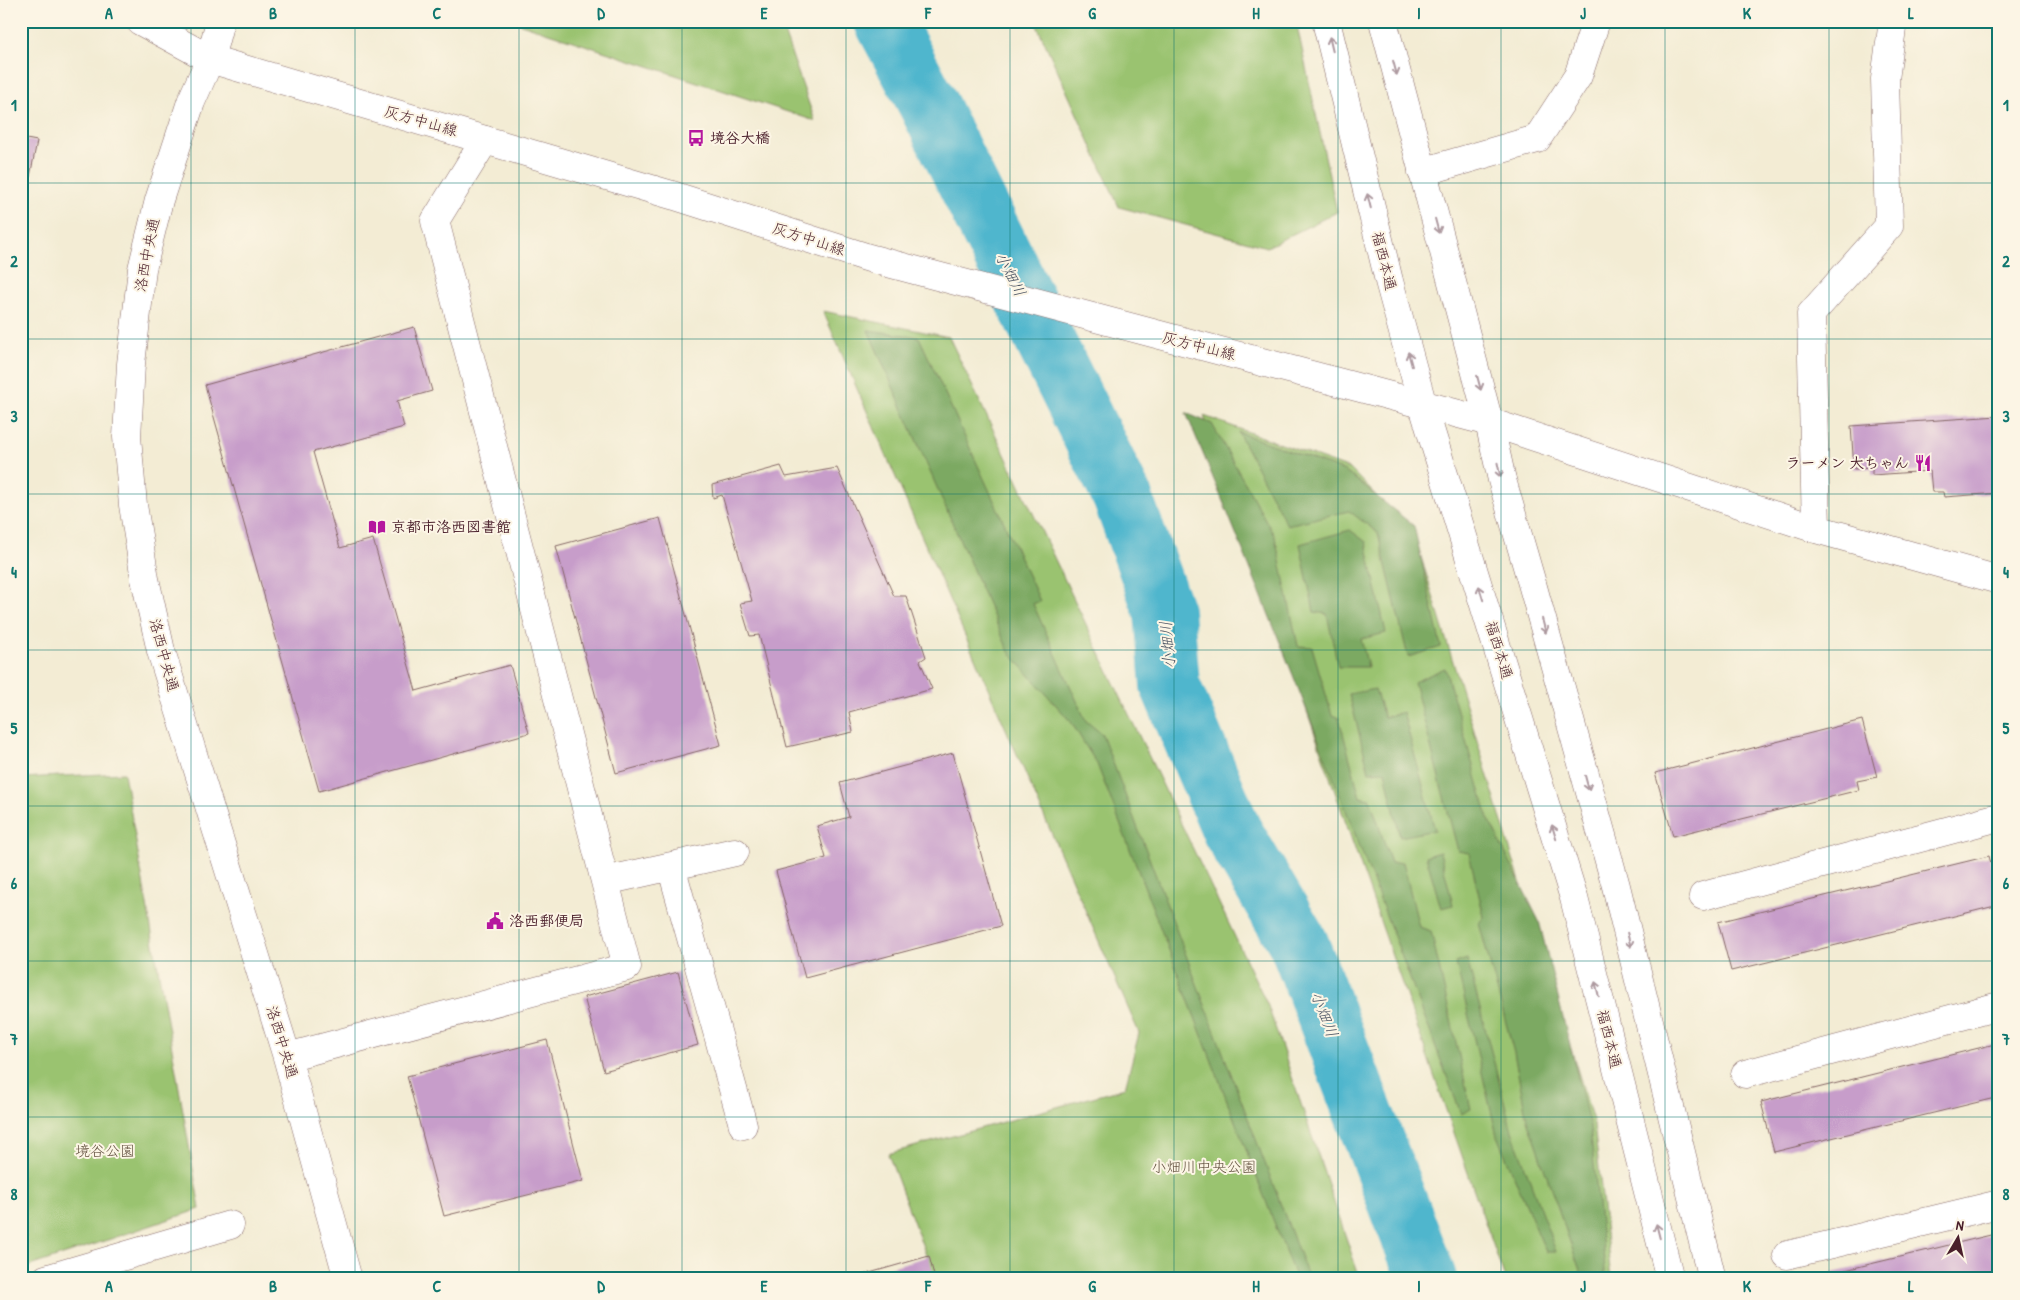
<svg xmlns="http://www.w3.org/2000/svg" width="2020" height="1300" viewBox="0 0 2020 1300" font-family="'Patrick Hand','Klee One',sans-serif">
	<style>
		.green { fill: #9ac36f; stroke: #72714d }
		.forest { fill: #7ba962; stroke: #626446 }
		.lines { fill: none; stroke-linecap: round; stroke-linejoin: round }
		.river { stroke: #4fb6cd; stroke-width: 60 }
		.building { fill: #c79dca }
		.minor-casing { stroke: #856766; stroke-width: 29 }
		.major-casing { stroke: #856766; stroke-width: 29 }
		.minor { stroke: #fff; stroke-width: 28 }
		.major { stroke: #fff; stroke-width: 28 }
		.oneway { stroke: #ae9aa0 }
		.grid { fill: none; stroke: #0f766e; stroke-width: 1; stroke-opacity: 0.55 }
		.labels { text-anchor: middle; stroke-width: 4; stroke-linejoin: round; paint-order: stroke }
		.street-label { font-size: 15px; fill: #4a1f2b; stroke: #fcf5e5 }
		.poi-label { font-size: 15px; font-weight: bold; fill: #4a1f2b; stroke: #fcf5e5; text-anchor: start }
		.park-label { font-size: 15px; fill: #62503f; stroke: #fcf5e5 }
		.water-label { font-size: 16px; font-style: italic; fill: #4c5464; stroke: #fcf5e5 }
		.neatline { fill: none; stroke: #0f766e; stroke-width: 2 }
		.grid-label { font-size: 16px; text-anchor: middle; font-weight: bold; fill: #0f766e }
	</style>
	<rect width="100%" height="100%" fill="#fcf5e5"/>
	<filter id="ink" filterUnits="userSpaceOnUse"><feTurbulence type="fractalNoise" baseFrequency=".02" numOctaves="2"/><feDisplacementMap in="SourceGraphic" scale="10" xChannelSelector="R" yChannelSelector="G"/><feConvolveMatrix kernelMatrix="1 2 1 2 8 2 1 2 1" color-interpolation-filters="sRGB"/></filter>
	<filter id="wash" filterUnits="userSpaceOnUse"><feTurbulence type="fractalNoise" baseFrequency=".0096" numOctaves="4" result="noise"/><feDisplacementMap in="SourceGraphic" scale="20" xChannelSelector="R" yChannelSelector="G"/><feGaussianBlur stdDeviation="1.12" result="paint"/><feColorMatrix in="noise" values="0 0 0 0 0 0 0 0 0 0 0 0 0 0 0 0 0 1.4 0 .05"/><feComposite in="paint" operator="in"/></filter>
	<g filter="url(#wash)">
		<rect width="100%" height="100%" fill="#f3ecd4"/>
		<!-- green -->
		<path class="green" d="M512 21H780L815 121Z
			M1035 21H1296L1337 212 1267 247 1119 207Z
			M823 311 949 337 1268 1006 1360 1279H935L888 1154 1125 1088 1139 1033Z
			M1204 416 1350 469 1414 534 1594 1124 1611 1279H1505Z
			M124 773 200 1209 21 1269V778Z"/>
		<!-- forest -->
		<path class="forest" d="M868 330 919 337 1040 601 1033 604 1086 721 1102 734 1309 1279H1296L1097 764 1071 722 1009 652Z
			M1186 413 1212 424 1275 537 1298 646 1312 647 1332 715 1339 718 1360 797 1370 799 1391 863 1403 862 1419 927 1431 931 1471 1109 1461 1114C1373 879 1284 645 1186 413Z
			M1238 432 1345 471 1414 526 1441 647 1408 657 1378 533 1349 511 1287 525Z
			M1350 530 1366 542 1386 633 1361 639 1368 667H1338L1327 614 1314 612 1300 544Z
			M1445 668 1488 818 1539 921 1590 1126 1606 1279H1583L1527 1120 1514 1053 1479 923 1484 917 1469 853 1458 851 1414 682Z
			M1375 689 1384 717 1403 712 1435 830 1400 837 1385 771 1369 772 1349 694Z
			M1440 852 1453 905 1441 908 1426 856Z
			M1467 959 1512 1131 1556 1252H1546L1497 1136 1456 963Z"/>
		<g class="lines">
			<!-- river -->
			<path class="river" d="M884 21 928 104 1122 496 1164 612 1170 685 1232 831 1299 944 1427 1279"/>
		</g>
		<g id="blocks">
			<!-- building -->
			<path class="building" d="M21 138 37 141 27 192 21 191Z
				M414 327 432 391 397 401 404 427 313 452 340 548 373 539 416 691 510 665 529 733 319 791 205 385Z
				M1998 416 1999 493 1944 497 1943 492H1932L1930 471 1872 475V468L1854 469 1851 426Z
				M781 466 786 477 837 468 894 596H906L926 657 920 661 932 689 849 712 853 732 787 747 759 635 750 636 740 603 752 601 722 495 713 498 712 485Z
				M660 518 721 745 616 773 556 546Z
				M1862 720 1877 777 1857 781 1859 790 1673 836 1655 773Z
				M953 753 1001 926 805 978 776 871 826 858 817 826 849 817 840 783Z
				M1989 856 1999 893V905L1731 971 1718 922Z
				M678 972 698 1045 604 1071 584 997Z
				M547 1040 583 1181 444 1216 407 1076Z
				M1999 1043V1097L1774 1152 1761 1102Z
				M1999 1233V1279H1812V1278Z
				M929 1256 935 1279H852V1278Z"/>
		</g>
	</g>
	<g filter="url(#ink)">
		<use href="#blocks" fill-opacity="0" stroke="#856766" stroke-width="1"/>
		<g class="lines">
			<!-- minor casing -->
			<g class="minor-casing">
				<path id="minor" d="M220 21 210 59 191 102 159 200 142 269 131 364 127 437 133 505 145 579 161 651 287 1057 348 1279
					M1422 172 1537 139 1578 76 1596 21
					M1423 406 1574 898 1670 1279
					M1816 529 1811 314 1889 226 1885 79 1893 21
					M671 866 743 1125
					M605 881 735 852
					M1703 896 1999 817
					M287 1057 627 967 435 221 485 140
					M1745 1074 1999 1006
					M1787 1255 1999 1204
					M46 1279 230 1225
					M1712 1279 1616 886 1533 587 1502 480 1489 422 1816 529 1999 580"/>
			</g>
			<!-- major casing -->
			<g class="major-casing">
				<path id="major" d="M140 21 210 59 675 196 869 258 1489 422 1383 21
					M1326 21 1389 281 1423 406"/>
			</g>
			<!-- minor -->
			<use href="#minor" class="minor"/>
			<!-- major -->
			<use href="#major" class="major"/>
		</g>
		<!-- one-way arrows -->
		<defs><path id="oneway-shaft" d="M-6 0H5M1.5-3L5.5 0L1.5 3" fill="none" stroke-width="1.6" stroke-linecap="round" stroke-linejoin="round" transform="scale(1.25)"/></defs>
		<g class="oneway">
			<use href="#oneway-shaft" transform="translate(1331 44) rotate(-103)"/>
			<use href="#oneway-shaft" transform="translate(1395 68) rotate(75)"/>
			<use href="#oneway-shaft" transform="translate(1369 201) rotate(-104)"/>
			<use href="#oneway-shaft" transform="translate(1437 226) rotate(75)"/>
			<use href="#oneway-shaft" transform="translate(1410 359) rotate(-105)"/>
			<use href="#oneway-shaft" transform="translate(1479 383) rotate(75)"/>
			<use href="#oneway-shaft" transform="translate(1499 470) rotate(78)"/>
			<use href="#oneway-shaft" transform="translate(1481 593) rotate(-107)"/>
			<use href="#oneway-shaft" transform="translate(1544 626) rotate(75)"/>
			<use href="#oneway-shaft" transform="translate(1587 783) rotate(75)"/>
			<use href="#oneway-shaft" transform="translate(1554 832) rotate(-107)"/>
			<use href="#oneway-shaft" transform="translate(1629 940) rotate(76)"/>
			<use href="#oneway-shaft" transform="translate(1597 989) rotate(-104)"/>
			<use href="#oneway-shaft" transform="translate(1658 1231) rotate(-104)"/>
		</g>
	</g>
	<!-- grid -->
	<path class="grid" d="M191 21V1279M355 21V1279M519 21V1279M682 21V1279M846 21V1279M1010 21V1279M1174 21V1279M1338 21V1279M1501 21V1279M1665 21V1279M1829 21V1279M21 183H1999M21 339H1999M21 494H1999M21 650H1999M21 806H1999M21 961H1999M21 1117H1999"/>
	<!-- icons -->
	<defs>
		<g id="bus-bare" transform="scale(1.35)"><path d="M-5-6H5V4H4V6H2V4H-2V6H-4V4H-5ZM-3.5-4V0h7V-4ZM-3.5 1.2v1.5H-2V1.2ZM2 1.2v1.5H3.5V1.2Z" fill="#b5179e" stroke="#fcf5e5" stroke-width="2.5" paint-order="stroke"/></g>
		<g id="restaurant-bare" transform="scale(1.35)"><path d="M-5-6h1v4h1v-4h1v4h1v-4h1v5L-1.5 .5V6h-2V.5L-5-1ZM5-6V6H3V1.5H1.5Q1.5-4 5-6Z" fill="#b5179e" stroke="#fcf5e5" stroke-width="2.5" paint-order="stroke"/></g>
		<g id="library-bare" transform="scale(1.35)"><path d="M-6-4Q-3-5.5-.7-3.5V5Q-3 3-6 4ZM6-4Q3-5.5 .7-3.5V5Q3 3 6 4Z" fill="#b5179e" stroke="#fcf5e5" stroke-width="2.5" paint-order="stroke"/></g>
		<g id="civic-bare" transform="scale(1.35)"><path d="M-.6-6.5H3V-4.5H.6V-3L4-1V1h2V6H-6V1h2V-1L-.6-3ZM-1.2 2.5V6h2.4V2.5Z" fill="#b5179e" stroke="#fcf5e5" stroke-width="2.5" paint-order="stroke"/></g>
	</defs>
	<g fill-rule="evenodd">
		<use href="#bus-bare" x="696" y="138"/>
		<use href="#restaurant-bare" x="1923" y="463"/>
		<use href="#library-bare" x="377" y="527"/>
		<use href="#civic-bare" x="495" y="921"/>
	</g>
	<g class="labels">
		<!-- street labels -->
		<g class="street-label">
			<text transform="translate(421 121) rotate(16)" y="5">灰方中山線</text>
			<text transform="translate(809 239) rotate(18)" y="5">灰方中山線</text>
			<text transform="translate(147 255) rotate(-79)" y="5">洛西中央通</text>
			<text transform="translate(1384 261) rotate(76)" y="5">福西本通</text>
			<text transform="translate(1199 346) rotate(14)" y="5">灰方中山線</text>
			<text transform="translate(1499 650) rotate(73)" y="5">福西本通</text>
			<text transform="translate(164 655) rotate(75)" y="5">洛西中央通</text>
			<text transform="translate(1609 1039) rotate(76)" y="5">福西本通</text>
			<text transform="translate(282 1042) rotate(73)" y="5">洛西中央通</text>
		</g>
		<!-- poi labels -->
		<g class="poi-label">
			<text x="710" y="143">境谷大橋</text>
			<text x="1909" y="468" text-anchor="end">ラーメン 大ちゃん</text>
			<text x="391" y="532">京都市洛西図書館</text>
			<text x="509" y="926">洛西郵便局</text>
		</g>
		<!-- park labels -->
		<g class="park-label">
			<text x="105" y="1156">境谷公園</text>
			<text x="1204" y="1172">小畑川中央公園</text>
		</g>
		<!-- water labels -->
		<g class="water-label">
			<text transform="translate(1011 274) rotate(63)" y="6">小畑川</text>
			<text transform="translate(1167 645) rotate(-95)" y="6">小畑川</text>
			<text transform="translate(1325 1014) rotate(69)" y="6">小畑川</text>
		</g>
	</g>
	<!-- margin -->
	<rect width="2020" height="1300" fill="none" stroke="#fcf5e5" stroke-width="55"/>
	<!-- north arrow -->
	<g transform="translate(1958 1238) rotate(9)" stroke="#fcf5e5" stroke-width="4" paint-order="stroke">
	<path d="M0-4L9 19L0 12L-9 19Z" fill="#4a1f2b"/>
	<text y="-8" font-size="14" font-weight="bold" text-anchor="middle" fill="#4a1f2b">N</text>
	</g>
	<rect x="28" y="28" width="1964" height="1244" class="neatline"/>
	<g class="grid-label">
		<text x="109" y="19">A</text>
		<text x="273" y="19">B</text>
		<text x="437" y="19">C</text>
		<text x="601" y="19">D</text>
		<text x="764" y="19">E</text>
		<text x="928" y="19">F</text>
		<text x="1092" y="19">G</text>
		<text x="1256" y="19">H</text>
		<text x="1419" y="19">I</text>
		<text x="1583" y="19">J</text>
		<text x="1747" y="19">K</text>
		<text x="1911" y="19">L</text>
		<text x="14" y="111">1</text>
		<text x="2006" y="111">1</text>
		<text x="14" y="267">2</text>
		<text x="2006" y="267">2</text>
		<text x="14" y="422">3</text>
		<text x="2006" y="422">3</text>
		<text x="14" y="578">4</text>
		<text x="2006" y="578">4</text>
		<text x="14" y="734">5</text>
		<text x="2006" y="734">5</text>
		<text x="14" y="889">6</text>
		<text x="2006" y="889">6</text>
		<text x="14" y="1045">7</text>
		<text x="2006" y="1045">7</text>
		<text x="14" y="1200">8</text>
		<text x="2006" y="1200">8</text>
		<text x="109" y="1292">A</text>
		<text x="273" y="1292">B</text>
		<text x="437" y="1292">C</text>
		<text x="601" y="1292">D</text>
		<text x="764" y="1292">E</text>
		<text x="928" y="1292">F</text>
		<text x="1092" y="1292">G</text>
		<text x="1256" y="1292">H</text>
		<text x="1419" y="1292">I</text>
		<text x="1583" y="1292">J</text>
		<text x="1747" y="1292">K</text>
		<text x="1911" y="1292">L</text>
	</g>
</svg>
